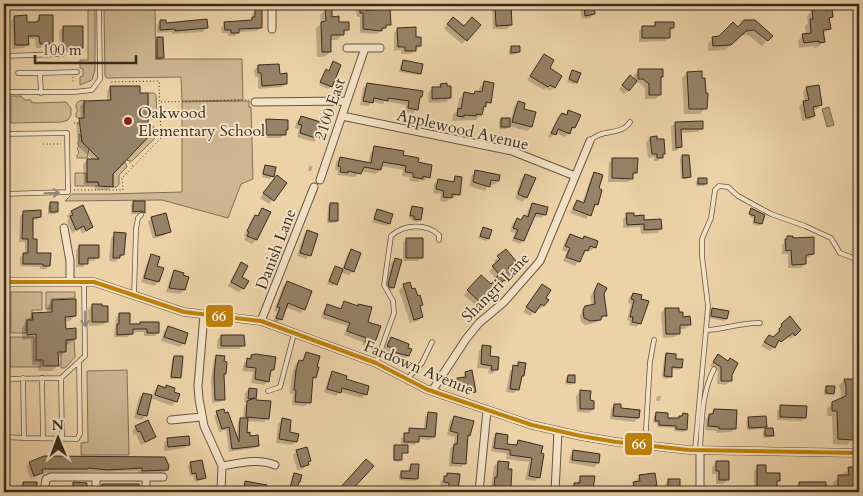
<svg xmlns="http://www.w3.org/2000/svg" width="863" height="496" viewBox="0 0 863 496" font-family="Cardo,serif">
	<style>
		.green { fill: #ceb691; stroke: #837058 }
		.water { fill: #af9979; stroke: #7f6d55 }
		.shadow { fill: #0003 }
		.building { fill: #968266; stroke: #382b1f }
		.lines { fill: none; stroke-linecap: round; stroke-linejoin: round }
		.lane-casing { stroke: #655541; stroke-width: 5.5 }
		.street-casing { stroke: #655541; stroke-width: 9 }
		.path { stroke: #382b1f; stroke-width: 1; stroke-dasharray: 1 2.5; stroke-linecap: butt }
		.lane { stroke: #f3e2c6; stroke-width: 4 }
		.street { stroke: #f3e2c6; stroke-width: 7 }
		.bus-1-casing { stroke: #f3e2c6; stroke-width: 8 }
		.bus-1 { stroke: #be8109; stroke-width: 4 }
		.oneway { stroke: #968672 }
		.poi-dot { fill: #8f2418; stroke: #f3e2c6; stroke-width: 2 }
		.labels { text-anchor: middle; stroke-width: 4; stroke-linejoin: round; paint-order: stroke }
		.street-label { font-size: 16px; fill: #382b1f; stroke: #f3e2c6 }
		.poi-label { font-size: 16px; fill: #382b1f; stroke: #f3e2c6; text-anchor: start }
		.line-badge { stroke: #f3e2c6; stroke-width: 2 }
		.badge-label { font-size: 14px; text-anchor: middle; font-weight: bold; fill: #fff }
	</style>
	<rect width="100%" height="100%" fill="#edd2a8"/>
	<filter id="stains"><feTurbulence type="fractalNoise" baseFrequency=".004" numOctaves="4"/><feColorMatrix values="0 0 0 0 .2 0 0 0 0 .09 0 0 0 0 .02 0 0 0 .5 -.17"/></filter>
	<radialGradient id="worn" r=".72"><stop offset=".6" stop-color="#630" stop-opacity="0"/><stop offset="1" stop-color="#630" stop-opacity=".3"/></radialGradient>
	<!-- green -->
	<path class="green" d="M88 8H95V70L92 80 80 85V77L83 76V69L80 68V60H88Z
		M104 8H155L156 59H242L243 100 182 101 181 77 107 78 105 76Z
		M148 93H154L156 95 157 113 155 116 148 117Z
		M11 96H21L25 100H31V102L35 103 66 102 71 108V115L68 120 62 122 11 123Z
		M84 100V112L88 118 81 119 76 117V113L78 110 76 108V104L79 101Z
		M249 101V107H251L253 179 241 184 228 218 162 200 65 201 72 194H107L182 192V102Z
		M156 129 157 132 156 137 132 161H129L127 159Z
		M79 134 81 136 82 142 89 149 87 158H77V155L79 153 77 148 79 146 77 143 79 141Z
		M125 162 127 167 119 175V184L117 187H113V174Z
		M75 173H86V182H98L99 186H75Z
		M11 292H42V310H32V319H26V333H11Z
		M46 292H75V298L51 299V309H46Z
		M10 337H34V361H41V367H10Z
		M66 340H74L75 357 65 368H61V352L66 351Z
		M127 370 129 455H81V443L88 442 87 371Z"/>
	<!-- water -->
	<path class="water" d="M829 107 834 125 827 127 822 109Z"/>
	<!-- shadow -->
	<path class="shadow" d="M273 4H303L298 8 293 9V5L273 6Z
		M495 4H510L511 25 507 29H493L492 7Z
		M575 4H592L594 14 590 18 582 19 580 6 575 7Z
		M360 7 365 11 389 24 377 34 360 33V17H357L356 11Z
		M825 8V11L832 17 828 20 829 29 822 35 823 42 818 47 814 48V46L799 48 798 41 803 35H806L805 26 808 23 807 16 812 10Z
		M326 9 331 18 348 29 337 40H329L330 52 324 57H317L316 28 321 24 320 15Z
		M255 11 260 28 257 31 238 32 235 36H228V33H222L221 27 225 23 249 22 252 18V14Z
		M40 16 52 44 48 48H36L35 39H27L28 44 24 48 12 49 11 21 15 17 26 23H36V20Z
		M160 21 165 24 206 28 203 32 172 34V32L157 33V25Z
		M449 22 464 27 479 25 462 44 444 29Z
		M745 22 771 36 762 46 748 35 740 36 725 50 708 51V44L713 38H720L738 29Z
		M655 24 673 28 669 32V37L665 41 639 42V31L643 27H652Z
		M63 27 82 48 78 52H60L59 31Z
		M398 29 415 38 420 46 411 54H401V50L394 51V33Z
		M157 38 162 57 160 60H155V41Z
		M511 47 519 52 517 54 509 55V50Z
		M544 55 554 87 550 91 546 88 544 90 527 80Z
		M403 61 420 73 417 75 399 72 401 64Z
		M859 61V70H856L857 64Z
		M333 63 331 86 328 89 319 85 324 73 326 71 328 72Z
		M258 66 278 75 286 83 282 87 258 89V77H255L254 70Z
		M573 71 576 82 574 84 567 82Z
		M638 71 662 76 660 79V95L656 99H645V88L639 83H634L624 94 619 89 627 80H634V75Z
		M687 73 705 108 700 114H684L682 78Z
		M484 82 490 102 483 107 481 114 476 120 452 121 453 115 457 111 459 99 464 93 473 95 475 92 478 93 479 88Z
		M367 84 421 96 419 99 417 109 413 113 405 112 406 105 385 101 383 104 372 102 368 106 360 105 363 88Z
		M441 85 450 98 446 102 429 103 428 93 432 89 437 88Z
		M111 87 139 95 112 173V186L108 190H95V185H84L83 164 87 160H93L78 146 76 123 81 119 80 106 84 102 107 101V91Z
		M807 88 821 105 817 109 813 110 814 116 810 120 802 121 799 106 805 102 803 92Z
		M518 103 531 127 527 131 509 126 506 129H499V122L501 119 511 120 514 107Z
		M569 112 574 127 565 137 555 133 551 138 548 137 558 119Z
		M301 117 318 138 314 142 297 137 299 129 295 128 297 121Z
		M267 120 287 130 281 138H263V124Z
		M675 123 702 128 698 132 680 133V147L676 151H672L671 127Z
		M650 138 662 155 658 161H654V157L648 158 646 142Z
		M375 148 416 163 428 177 424 181 420 180 418 182 409 181 410 177 402 176 403 170 381 166 380 170 376 174 360 171 355 177 337 175 338 171 335 170 336 162 340 158 368 164 371 152Z
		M682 156 690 177 687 179H681L680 159Z
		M613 159 636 172 628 182H608L609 163Z
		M309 166H313L311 171H308Z
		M266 167 272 176 270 179 262 177 263 169Z
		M476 171 498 181 494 185 489 184 485 191 469 186 472 175Z
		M595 173 597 189V204L586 219 570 213 577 202 582 204 591 177Z
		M525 175 526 198 522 202 515 198 521 179Z
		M456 177 458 194 454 198H450L446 202 440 201 441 194 433 193 434 184 438 180 452 182Z
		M698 179 706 183 704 186H696V182Z
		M273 181 285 184 269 204 260 198Z
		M134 202H143V212L141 214H131V205Z
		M50 204 57 211 55 214H48V206Z
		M330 204 337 221 334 223H327L328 206Z
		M532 205 545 215 541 218 533 216 523 241 520 244 512 241 515 233 510 232 513 223 517 220 520 221 524 216 526 217 529 208Z
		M82 207 91 227 82 234 80 229 72 233 67 221 69 219 67 216 71 212Z
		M412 208 420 219 417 222 412 221V219L409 218 410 210Z
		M263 210 269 213 256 240 252 244 244 240 246 236H244L252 220 256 216 257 217Z
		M751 210 761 224 759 226 752 224 754 218 750 217Z
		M377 211 389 223 387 226 372 222Z
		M24 212 40 217 36 220H32V240L36 254 49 266 46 269H40V267L20 266V257L25 254V242H19L20 216Z
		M627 215 643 221 661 229 657 233 641 234 640 227 623 228V219Z
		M152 218 169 231 165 235 153 239 148 222Z
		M483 228 488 238 486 241 478 238Z
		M308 231 310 255 306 259 297 256 304 235Z
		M115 234 123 254 115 262 109 261 111 238Z
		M570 235 582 240 585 237 595 247 591 251 587 250 575 266 563 261 567 252 562 250 566 239Z
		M788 238 813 254 809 258H804L805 264 801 268H788V254H782V245Z
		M407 239 422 257 418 261H403V243Z
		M80 246 98 257 94 261H87L83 267H76V250Z
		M351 251 353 271 349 275 340 272 333 286 327 284 333 270 335 267 342 270 347 255Z
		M506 251 508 278 500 283 477 307 464 295 481 277 490 285 496 279 489 271 497 264 494 261Z
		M152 256 155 267 162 269 158 282 154 286 141 282 148 260Z
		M395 259 393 288 389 292 385 289 391 263Z
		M242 264 240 278 243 288 239 292 228 286 238 268Z
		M174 272 184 290 180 294 166 292 171 276Z
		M287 283 304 309 301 313 285 307 281 319 277 323 273 322 277 312 274 311 283 286Z
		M409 284 417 298 422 317 418 321 410 323 399 290 403 286Z
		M599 285 603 294 606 315 595 323 585 325 581 322 580 315 586 307 592 306 590 297Z
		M538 290 544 299 543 306 540 309 537 308 530 316 523 312Z
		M633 294 640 323 636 327 629 325 630 321 627 320 631 304 628 303 629 298Z
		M52 301 75 316 70 321 64 322V330L74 339 69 344 65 345V351L60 357H57V366L52 371H38V365H32L31 339 22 340V327L33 314H47V307Z
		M344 303 357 307 358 305 367 322 373 344 369 348 362 345 363 342 344 335 347 326 321 318 324 309 328 306 339 310Z
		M92 306 107 321 103 325 89 326 88 310Z
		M665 309 678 313 689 325 685 329H679V333L675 337 663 338 661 313Z
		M713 310 726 319 724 321 709 318 710 312Z
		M120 314 129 325H138L141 323 158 332 155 336H144V332H132L128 337H114L116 318Z
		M782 325 796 334 790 339 788 336 776 344 770 351 761 346 769 336 773 338 777 335 776 334 779 330 778 329Z
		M168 327 184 343 180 347 161 341 164 331Z
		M221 336 243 345 239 349H217V340Z
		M391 338 408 356 404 360 390 356 391 353 384 350 387 342Z
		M483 347 496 370 492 374 488 373 489 369 477 368 479 351Z
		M306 353 315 377 312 381 309 403 305 406 292 405 293 394H290L292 375 295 365 299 361 301 362Z
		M667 354 681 367 679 370 671 369V376L668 379 662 378 664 357Z
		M718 355 731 375 730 381 726 385 717 384 718 371 710 366Z
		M217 356 224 374 222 376 223 399 220 402 212 403 211 380 214 359Z
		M252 356 273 370 270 373 268 381 264 385 251 383 253 372 242 371 244 363Z
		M174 357 180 377 177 379H170L172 359Z
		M519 363 523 376 520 379 518 389 514 393 506 392 510 371Z
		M333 373 366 394 362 398 340 392 336 396 324 392 329 377Z
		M466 373 474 391 470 395 466 396 465 390 455 391 454 384 458 380 462 379V377Z
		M568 376 574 382 571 385 565 384 566 379Z
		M844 380 858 381 859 383V430L856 434H852V439L847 445 833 444 832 416H827V408L833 403 841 399V392L839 385Z
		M158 387 165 389 167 387 176 402 172 406 150 398 145 416 142 420 134 418 139 398 143 394 152 397 154 391Z
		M826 387 833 393 831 395H824V390Z
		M249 389 256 390 255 401 268 418 264 422 246 421 245 434 258 445 255 448 229 452 226 430 219 432 214 416 223 410 236 439 238 422 243 419 244 406 248 402H244L245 393Z
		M580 392 589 402 593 409 589 413 577 412 576 396Z
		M657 396H661L660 401H656Z
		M615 405 620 410 638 418 634 422 610 419 611 409Z
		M781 407 805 417 801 421 777 420V411Z
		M714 410 735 428 731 432 716 433V431L705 430 706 419Z
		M428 414 434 437 430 440 418 439 415 445 406 444V452L401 454V460L399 462 393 461V448L395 446H401V438L407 434 410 430H424L425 417Z
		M656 414 666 419 678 420 683 414 687 415 686 430 683 432 674 431V428L657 427V423H653L654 416Z
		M454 417 469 435 467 437 465 463 461 467 449 466 450 449 454 445 455 437 447 435 450 421Z
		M749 418 766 426 763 429 747 430 746 421Z
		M282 420 288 433 296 441 292 445 276 443 278 424Z
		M136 427 154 437 150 441 141 445 136 434 134 435 132 431Z
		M765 430 772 435 770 437 763 438V432Z
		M497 434 505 445 514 446 518 442 541 447 539 477 535 481 525 480 529 462 506 459 507 454 491 451 493 438Z
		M168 439 189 444 185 448 164 451V443Z
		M297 451 309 461 303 469 297 470 293 455Z
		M574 452 598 463 594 467 569 463 570 455Z
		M164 458 167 470 163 473 138 474V471L41 473 31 479 26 467 30 463Z
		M498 462 509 487 519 489 518 492H506V490L491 489 494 466Z
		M191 463 204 478 202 480 195 482 193 475 190 476 188 466Z
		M716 463 727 480 723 484H716V474H712V467Z
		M411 465 417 478 415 481 399 480V475L402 472H408L409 467Z
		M758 467 765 474 779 480 771 492H754V471Z
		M849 469 859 477V492H833V482L839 477H843V474Z
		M294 474 296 490 293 492H288L292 477Z
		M447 475 457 484V492H446V486H440L441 481Z
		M640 476 656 485 653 488V492H631L630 487 636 483V480Z
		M581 478 592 489 589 492H570V489L574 485H577V482Z
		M669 480H679V492H665V484Z
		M246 482 266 486 265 492H242L243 485Z
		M23 483H35V492H20V486Z
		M800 483 825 492H796V487Z
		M73 484H86V492H50L54 489H70Z
		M102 485H138V492H98V489Z
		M404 490 416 491 415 492H402Z"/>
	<!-- building -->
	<path class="building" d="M495 4H511L512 25 496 26Z
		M584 4H594L595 14 585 16Z
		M360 6H366V10L390 9 391 25H386V28H382V31L363 29V13H360Z
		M826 7V10L832 9 833 17 829 18 831 29 823 30 825 42 819 43V41L804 43 802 34 811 33 810 19H813L812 9Z
		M325 8H332V17L339 16V22H349V30H344V35H331V52H322L321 22 326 21Z
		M262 9V28L239 29V33H231V30H225L224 22 252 20V17H255V10Z
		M27 15V22H37L39 21V15H53V44H40L39 36H28L29 45H15L14 16Z
		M453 17 464 26 472 17 481 25 467 41 447 24Z
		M207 19 208 28 175 31V29L160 30V20H166V23Z
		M744 20H755L773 36 768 41 754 30 746 31 731 45 713 46 712 37 719 36 733 22 738 27Z
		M655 22H674V28H670V38H642V26H655Z
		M63 26H83V48L63 49Z
		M416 27V37H421V46H416V51H405V47H398L397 28Z
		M157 37H163L164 58H157Z
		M511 46H520V52L511 53Z
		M544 54 554 60 550 68 562 76 555 88 550 85 548 87 530 76Z
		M403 60 423 64 421 74 401 70Z
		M333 61 341 65 332 87 320 82 326 69 329 71Z
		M279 64 280 74 287 73V84L262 86 261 73H258V65Z
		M638 69H663V77H661V95H649V84L643 79H638Z
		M572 70 581 73 577 83 569 79Z
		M702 71V78H705L706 93H708L707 109H689L687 72Z
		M630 75 637 81 629 91 622 85Z
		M484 81 494 83 491 103 486 102V107L484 106 482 115 476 114V116L464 115V117L457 116 458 108 461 109 464 92 474 94 475 91 482 92Z
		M367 83 423 91 422 97H420L418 110 408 108 409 101 388 98V101L374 98 373 103 363 101Z
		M447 83V86H451V98L432 99V87H441L440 84Z
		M819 85 822 105 813 107 815 116 806 118 803 101 809 100 806 87Z
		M110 86H140V93H148V123L156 129 113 174V187L99 186 98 182H87V159H99L82 142 79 118H84V101L111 100Z
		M518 101 525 103 524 109 536 112 532 127 512 122Z
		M568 110 581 115 575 128 572 127 570 134 558 129 556 135 551 133 559 117 562 113 567 115Z
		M301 116 324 123 319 139 300 133 302 125 298 124Z
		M501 118H510V127H501Z
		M266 119 288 120V130H286V135H266Z
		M703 121V129H681L682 147 676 148 675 122Z
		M657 136V139H664L665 154H663V158H657V154H652L650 137Z
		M374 146 404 151 403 155 419 158 418 162 432 165 430 178 423 176V179L413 177V173L405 172 406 166 383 162 381 170 364 167 361 174 348 171V173L340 172 341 167 338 166 340 157 371 163Z
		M682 155H689L691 177 683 178Z
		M612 158H638L637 173H633V179L612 178Z
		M265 165 276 167 274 177 263 174Z
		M475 170 500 175 499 181 491 180 490 187 473 182Z
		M594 172 603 175 599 188 602 190 598 205 595 204 591 216 573 209 577 200 584 203Z
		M525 174 536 178 527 198 518 194Z
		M277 175 287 183 274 201 263 193Z
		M455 176 462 177 460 195 452 194V198L443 197 444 191 436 189 438 179 454 182Z
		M698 178H707V184H698Z
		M133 201H145V213L141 211 133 212Z
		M50 202H58V212H50Z
		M330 203H338V221H329Z
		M532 203 548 207 546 215 536 213 524 241 514 238 518 230 513 228 517 218 521 220 524 215 528 217Z
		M83 205 93 227 86 231 84 226 76 230 70 216 73 215 71 211Z
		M412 206 423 208 421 220 414 219V216H410Z
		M262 208 271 212 257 240 247 236 249 232 247 231 255 215 258 216Z
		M751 208 765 215 762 224 754 222 755 216 749 214Z
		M377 209 393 214 390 224 374 219Z
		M41 210V217L33 218V239H37V253H51L50 266H43V264H23V253H28V239H22L23 211Z
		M166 213 171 232 156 236 151 217Z
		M626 213H634V216L644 215V220L661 219 662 229 644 230V224L627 225Z
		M483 227 492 230 489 239 480 236Z
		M307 230 318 234 311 256 300 253Z
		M114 232 126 233 124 255H120V258H113Z
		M570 234 583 239 584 236 598 241 596 248 590 246 588 251 585 250 580 262 566 257 570 248 565 246Z
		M787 236H793V238L814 237V254L806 255V264L792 265 791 250 786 251 785 239H787Z
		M406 238H423V258H406Z
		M79 245H99V258H88V264H79Z
		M351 249 361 253 354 272 344 268Z
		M506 249 516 261 508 268 513 274 505 281 504 280 482 304 467 290 481 275 491 284 499 274 492 266 500 259 497 256Z
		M151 254 160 257 157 266 164 268 159 282 144 278Z
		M395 258 402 260 394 288 389 287 388 284Z
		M241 262 248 266 242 277 249 281 244 289 231 282Z
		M335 266 343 269 337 285 329 281Z
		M174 270 184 273 183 275 189 277 185 290 169 288Z
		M287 281 312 291 305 310 288 303 282 320 276 318 280 308 277 307Z
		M410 282 412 289 415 288 418 296 420 295 423 305 420 306 423 317 414 320 403 284Z
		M598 283 607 288 604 294 607 316H602L601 320 590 321 584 318 583 310 585 306 595 304 594 292Z
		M542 284 551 290 546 298 549 300 544 306 541 304 535 313 526 307Z
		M633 293 642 295 641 299 649 301 641 324 632 322 633 317H630L634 300 631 299Z
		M76 299V316L65 317 66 329 76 328V339L66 340V352H58L59 366H43V360H36V334L27 335V320H33L32 313 52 312V300Z
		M344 301 358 306V304L372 307 368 322 381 326 374 345 365 342 366 338 347 331 350 323 324 314 327 304 341 309Z
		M92 304H102V306H108V322H92Z
		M665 308H679V312H683V317L690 316 691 325H680V334H666Z
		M712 308 729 311 727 319 711 316Z
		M119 313H130V324H140V322H159V333H147V329H133V334L117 335V324H119Z
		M790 316 801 330 795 336 793 333 781 342 779 340 775 348 764 342 769 335 773 337 780 331 779 329 782 326 781 324Z
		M168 326 188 333 185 344 164 337Z
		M221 335H244L245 346H221Z
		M391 337 409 344 408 348 412 349 409 356 393 352 394 349 387 346Z
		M482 345 491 346 490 356 499 357 498 370H491L492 366 481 364Z
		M306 352 320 356 317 367H319L316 378 313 377 311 403 295 402 296 391 294 390 296 370 299 360 303 361Z
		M666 353 676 354V359H683L682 368 672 367V377L664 376Z
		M256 354 276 357 274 370H271L269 382 255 379 256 368 246 367 247 358 251 359V355Z
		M718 354 728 361 730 358 738 363 732 375V381H721V367L713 362Z
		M216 355 225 356 224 361 227 362 226 374H224L225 400H215L214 376Z
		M174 356H183L181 378 171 377Z
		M518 362 526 363 524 376H522L519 390 510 389 513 365 518 366Z
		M472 370 476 392 469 393 468 386 459 388 457 378 466 377 465 372Z
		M332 371 347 376 346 379 369 386 367 395 342 388 341 393 327 389Z
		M568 375H575V383L567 382Z
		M844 379H859V429H854L853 440 838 439 837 411H832V402L846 396V386Z
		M158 385 166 388V385L175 388 174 392 180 394 177 402 155 395Z
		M826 386H835L834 394 826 393Z
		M249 388 257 389 256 400 271 401 269 419 246 417 247 401 255 398 248 399Z
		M580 390 591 391 590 400 594 401V409H580Z
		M143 393 152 395 147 416 137 414Z
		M614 404H621V408L640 410 639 418 613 416Z
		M780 405 807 406 806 418 780 417Z
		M224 409 225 413 228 412 239 442 240 418H248L247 433 250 432V436L258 435 259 446 232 449 229 427 222 429 216 411Z
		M714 409 737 410 736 429H719V427L708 426 709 414H713Z
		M428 412 437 413 435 437 419 436V442H404V433H409V428L426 429Z
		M656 412 668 413V418H679V416H682L683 413 688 414 687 430 676 429V426L659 425V421H655Z
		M454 416 474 421 470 436 468 435 466 464 452 463 454 444H457L458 433 450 431Z
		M766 416 767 427 749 428 748 417Z
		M282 418 291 420 290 432 299 434 297 442 279 439Z
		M148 420 156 437 145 442 140 431 138 432 135 426Z
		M765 428H773L774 436H765Z
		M496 433 508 435 507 444 517 445 518 440 543 446 541 453 544 454 540 478 529 476 532 458 510 455V450L494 448Z
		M189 436 190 445 168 447 167 438Z
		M394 445H408V453H402V460H394Z
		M307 447 311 461 308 462 309 465 301 467 296 450Z
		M573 450 600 454 599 463 572 460Z
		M44 456 165 457 169 466 168 470 142 471V468L108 470 88 468V469H42L43 473 34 476 29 462Z
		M366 459 374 466 350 492H342L339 489Z
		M202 460 206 478 197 480 196 473 192 474 190 462Z
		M498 461 509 462 508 469H512L511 486 528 490V492H508L509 487 494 486 495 477H497Z
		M716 461H729V480H719V471H716Z
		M411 464H419L418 479 401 478V471H410Z
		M757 465H766V473H780V481H777V489H757Z
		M848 467H859V492H845V489H838V475H849Z
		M294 473 302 475 300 482H299L296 492H289Z
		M447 473 460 474 458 492H449V483L444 482V476H447Z
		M655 473 657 486H654L655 492H644V488L635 490 633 482 640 481 639 475Z
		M580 476H595L593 489 574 490V483H580Z
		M668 479H680V492H668Z
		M245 481 267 485 266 492 244 490Z
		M23 482H37V492H23Z
		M73 482 87 483V492H73Z
		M799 482H826V492H799Z
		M102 484H139V492H102Z"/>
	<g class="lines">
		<!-- lane casing -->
		<g class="lane-casing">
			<path id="lane" d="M4 56 62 54
				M18 73H40L41 93
				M40 73 77 72
				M4 92H74L92 90 100 79 99 4
				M4 134 67 133 68 192 4 194
				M590 141C602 128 622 136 630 122
				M134 296 136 229 138 218 141 215
				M760 323C741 322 724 330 706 330L708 306 702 256V239L711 218 715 190 719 186 728 187 738 196 771 214 805 226 831 238 840 253 859 260
				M376 363 394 313 393 301 384 285 391 236C404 224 426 223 439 235V240
				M42 378 43 438
				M61 378 62 438
				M408 378 422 363 432 342
				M4 379 61 378 85 356 84 282
				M268 391 280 387 294 334
				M4 437 24 438 23 378
				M24 438 77 439 80 434 79 363
				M645 445 650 362 654 340
				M695 449 706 330
				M700 450C702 423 701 394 714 369"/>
		</g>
		<!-- street casing -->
		<g class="street-casing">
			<path id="street" d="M272 4V29
				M347 48H380
				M255 102 347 101
				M342 116 512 151 575 176
				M320 180 365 48
				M64 228 70 261V282
				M4 282H94L184 312 261 321 376 363 426 389 446 396 532 425 581 436 616 442 689 450 859 453
				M204 315 198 386 199 399 204 426 222 466 221 492
				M261 321 314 187
				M432 391 466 339 479 323 504 302 540 261 590 141
				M171 420 201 417
				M700 450V492
				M222 466C240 463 258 458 275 465
				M96 477V492
				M146 477V492
				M44 492 46 479 51 477H163
				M479 492 487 410
				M555 492 558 431"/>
		</g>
		<!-- path -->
		<path class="path" d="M73 77V83
			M161 102 249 100
			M148 119H160
			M74 123H79
			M43 144H61
			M127 160 133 166
			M74 190H123L122 178 161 138 159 81 109 82"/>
		<!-- lane -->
		<use href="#lane" class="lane"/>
		<!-- street -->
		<use href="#street" class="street"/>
		<!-- bus-1 casing -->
		<g class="bus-1-casing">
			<path id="bus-1" d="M4 282H94L184 312 261 321 376 363 426 389 446 396 532 425 581 436 616 442 689 450 859 453"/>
		</g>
		<!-- bus-1 -->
		<use href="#bus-1" class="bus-1"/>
	</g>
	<!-- one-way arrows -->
	<defs><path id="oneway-shaft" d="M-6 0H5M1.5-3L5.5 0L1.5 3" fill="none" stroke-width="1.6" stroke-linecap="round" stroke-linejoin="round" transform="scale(1.25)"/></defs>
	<g class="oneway">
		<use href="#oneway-shaft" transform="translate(52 193) rotate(-2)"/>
		<use href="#oneway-shaft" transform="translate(85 319) rotate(89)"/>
	</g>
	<!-- markers -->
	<circle class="poi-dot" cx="128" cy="121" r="5"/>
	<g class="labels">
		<!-- street labels -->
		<g class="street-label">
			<text transform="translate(329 109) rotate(-71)" y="6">2100 East</text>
			<text transform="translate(463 129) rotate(13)" y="6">Applewood Avenue</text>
			<text transform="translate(275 249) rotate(-69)" y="6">Danish Lane</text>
			<text transform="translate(495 287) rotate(-46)" y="6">Shangri Lane</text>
			<text transform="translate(419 367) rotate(23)" y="6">Fardown Avenue</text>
		</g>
		<!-- poi labels -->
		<g class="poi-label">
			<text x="138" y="118">Oakwood<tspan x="138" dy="18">Elementary School</tspan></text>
		</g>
	</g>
	<g class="line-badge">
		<rect x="205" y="304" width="29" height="24" rx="5" fill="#be8109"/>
		<rect x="624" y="432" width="29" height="24" rx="5" fill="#be8109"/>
	</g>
	<g class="badge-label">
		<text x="219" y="321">66</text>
		<text x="639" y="449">66</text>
	</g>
	<!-- margin -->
	<rect width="863" height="496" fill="none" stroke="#edd2a8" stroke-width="20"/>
	<rect x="5" y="5" width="853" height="486" fill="none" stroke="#382b1f" stroke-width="2.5"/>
	<rect x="10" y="10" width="843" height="476" fill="none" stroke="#382b1f"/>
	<!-- north arrow -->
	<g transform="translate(58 438) rotate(359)" stroke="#f3e2c6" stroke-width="4" paint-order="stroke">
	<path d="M0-4L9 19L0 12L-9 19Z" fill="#382b1f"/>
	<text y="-8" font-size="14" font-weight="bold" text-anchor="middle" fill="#382b1f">N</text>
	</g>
	<!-- scale -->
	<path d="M35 55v8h101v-8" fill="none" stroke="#382b1f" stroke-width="2.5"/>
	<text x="42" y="55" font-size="15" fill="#382b1f" stroke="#f3e2c6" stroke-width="4" paint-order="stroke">100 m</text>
	<rect width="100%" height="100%" filter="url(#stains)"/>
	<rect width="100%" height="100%" fill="url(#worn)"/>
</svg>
